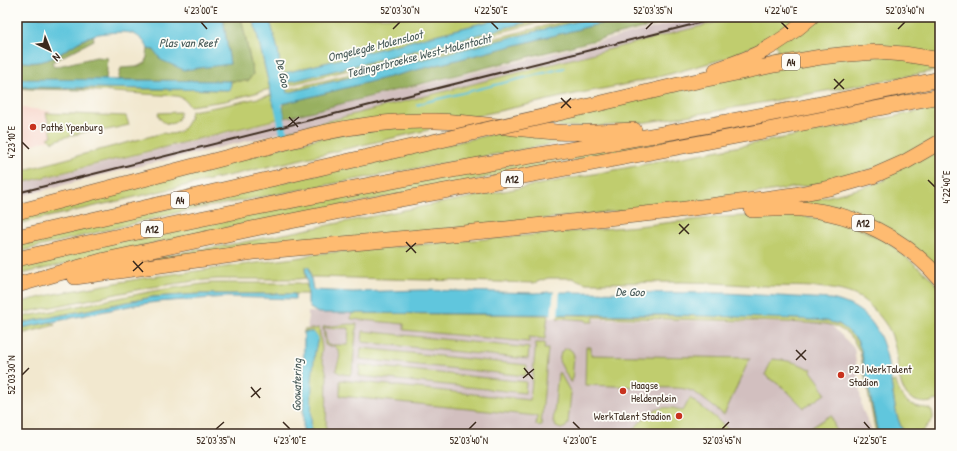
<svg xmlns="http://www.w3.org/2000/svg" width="957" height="451" viewBox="0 0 957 451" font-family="'Patrick Hand',sans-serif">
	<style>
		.built { fill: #f7d1c6 }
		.industrial { fill: #d2bfbf }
		.green { fill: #c0cd6e; stroke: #7e7c46; fill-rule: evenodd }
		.forest { fill: #98b061; stroke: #6a6d40 }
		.water { fill: #60c6dd; stroke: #4e787e }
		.pier { fill: #f2e8cf }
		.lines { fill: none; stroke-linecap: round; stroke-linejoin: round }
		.stream { stroke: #60c6dd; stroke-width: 2 }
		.canal { stroke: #60c6dd; stroke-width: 8 }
		.highway-casing { stroke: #564639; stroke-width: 16 }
		.highway { stroke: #febb71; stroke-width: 15 }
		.rail { stroke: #3b2a1e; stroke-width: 2 }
		.highway-bridge-casing { stroke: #564639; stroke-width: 16; stroke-linecap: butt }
		.highway-bridge { stroke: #febb71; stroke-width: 15 }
		.ticks { fill: none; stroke: #3b2a1e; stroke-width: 1.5 }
		.poi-dot { fill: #c8321e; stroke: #fdfcf7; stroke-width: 1.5 }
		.labels { text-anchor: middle; stroke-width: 3.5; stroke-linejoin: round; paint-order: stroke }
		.shield { fill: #fdfcf7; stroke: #75695f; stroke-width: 1 }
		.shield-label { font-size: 10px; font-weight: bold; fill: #3b2a1e }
		.poi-label { font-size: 11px; fill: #3b2a1e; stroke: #fdfcf7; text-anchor: start }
		.water-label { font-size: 12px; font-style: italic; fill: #465957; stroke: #fdfcf7 }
		.neatline { fill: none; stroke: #3b2a1e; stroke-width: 1.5 }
		.ticks-label { font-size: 10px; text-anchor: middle; fill: #3b2a1e }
	</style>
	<rect width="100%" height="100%" fill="#fdfcf7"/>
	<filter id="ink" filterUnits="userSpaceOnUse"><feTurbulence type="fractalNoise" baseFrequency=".025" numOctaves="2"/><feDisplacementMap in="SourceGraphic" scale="8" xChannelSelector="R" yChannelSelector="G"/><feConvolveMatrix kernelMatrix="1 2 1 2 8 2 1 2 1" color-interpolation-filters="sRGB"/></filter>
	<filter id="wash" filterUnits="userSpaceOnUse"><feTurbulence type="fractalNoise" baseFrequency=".012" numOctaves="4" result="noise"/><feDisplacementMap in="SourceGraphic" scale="16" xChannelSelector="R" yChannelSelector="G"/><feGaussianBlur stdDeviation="0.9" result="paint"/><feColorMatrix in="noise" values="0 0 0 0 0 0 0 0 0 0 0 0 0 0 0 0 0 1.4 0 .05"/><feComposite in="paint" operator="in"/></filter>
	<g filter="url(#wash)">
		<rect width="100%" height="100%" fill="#f2e8cf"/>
		<!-- built -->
		<path class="built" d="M17 107 50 111 57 138 17 148Z"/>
		<!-- industrial -->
		<path class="industrial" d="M697 17H737L284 132 188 155 122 170 17 197V185L315 111 537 57Z
			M308 312 830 324 854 348 862 408 873 434H306Z"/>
		<!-- green -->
		<path class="green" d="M241 17H253L270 89 225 101 189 106C186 100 182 97 176 96L82 90 83 88 230 90 231 81H248L253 74Z
			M269 17H452L456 19 462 17H506L281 74 278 50Z
			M548 17H561L285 86 284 83Z
			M581 17H594L287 93 286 90Z
			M737 17H940V70L711 112 641 123 591 127H563L541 123 748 65 778 49 769 36 758 44 727 58 670 74 618 86 575 94 472 117 284 137V132Z
			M940 83V90L191 235 17 275V264L189 225Z
			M272 95 278 119 17 184V172L163 133C180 137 188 127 191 111L221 106Z
			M940 107V274L910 246 784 205C819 199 852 192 885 180L879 166 875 168 830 182 693 203 132 263 194 250 229 245 404 210 857 124Z
			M180 112C180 127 161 128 158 113Z
			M46 113 126 116 129 125 107 130 89 131 62 138 53 142 48 138 52 136Z
			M437 123 428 130 245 172 17 224V214L335 134Z
			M537 131 604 136 542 146 402 171 180 212 17 252V243L493 134Z
			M792 214 846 223 888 242 930 277 940 289V400L932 401 931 402C926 403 921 403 916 401 897 394 899 368 896 351 895 346 893 341 892 336 888 324 873 307 862 299 839 284 795 287 767 286 739 285 711 282 683 282 650 282 618 283 586 283L572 278H548L534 283 317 277H311L308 267 305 268 306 278 299 279H218L194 281 146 288 17 314V303L54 294 144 278 302 257 312 254 508 237 638 226 720 217Z
			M212 283H299L307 285 308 294H200L153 297 17 324V318L159 290 195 285Z
			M352 313 548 315 545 339 529 337V342L404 330V324L351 319Z
			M558 315C624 315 690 315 755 317 774 318 792 318 810 320 819 320 829 321 837 324 849 328 857 339 861 350L878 434H876V433L860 352 853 340 847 333 835 326 826 324 783 322 594 317 593 322H586V320L557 318Z
			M50 322 55 325 17 335V329Z
			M350 324H357L352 373 350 375C346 374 339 375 336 370 338 360 344 354 334 346H327L325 345 323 327ZM324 328H349L348 345H327Z
			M319 328 322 348 321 357 325 367 327 375 326 434H311C312 405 309 369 317 341L313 332H304V336V330Z
			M363 331 529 348 528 359 362 342Z
			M536 343H545L544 349H548L541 426 536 425 537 416 340 396V380L530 400Z
			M586 347H591V355L750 358 724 415 697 394C690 389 681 388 673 388L585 385Z
			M361 348 527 365 526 376 360 359Z
			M568 348 572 351 574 355 572 382H570L559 361 561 352 565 349Z
			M772 359C785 360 798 362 809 369L810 368 812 369 811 371 820 383 825 394 804 408 785 389 765 375Z
			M360 365 526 382 525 393 359 376Z
			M558 373H560L571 393 568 423 566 427 561 429 556 427 553 422Z
			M896 381C898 390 902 398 909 403 912 404 915 406 918 407 926 408 934 407 933 419L920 434H905C895 418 894 400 891 382Z
			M690 398 712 415 734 434H629C645 417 657 400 683 411Z
			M831 415 837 434H801Z"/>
		<!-- forest -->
		<path class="forest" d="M223 17H241L253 74 248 81 118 80 121 68 136 67 146 63 148 49 230 64Z
			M627 17H688L285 118 283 107 285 103Z
			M93 35 94 40 52 62 54 67 96 57 108 58 106 80H85L82 90 32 89 17 88V61L32 63 46 60 58 56 75 44Z"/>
		<!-- water -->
		<path class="water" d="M17 17H223L230 64 184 70 161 60 154 50 148 49C146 42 138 35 131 33 122 31 102 33 94 35 77 40 64 54 47 60 36 63 29 63 17 61Z
			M253 17H269L278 50 281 74 506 17H548L285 83 287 93 594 17H627L274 106Z
			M17 79 231 81 230 90 26 87 17 86Z
			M305 267H309L313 290 353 292 421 290 535 293 551 292 725 293 831 299C893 312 886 368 897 416L901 427 905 434H878L861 350 857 340 847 330 839 324 826 321 798 319 677 315 318 313 310 308 308 303V290Z
			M200 294H295V299L226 297 157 302 134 305 52 322H50L17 329V324L153 297Z
			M304 332H313L318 338 315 351 312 380 311 434H303Z"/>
		<!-- pier -->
		<path class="pier" d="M554 290H560L558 317 551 316Z"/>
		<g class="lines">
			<!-- stream -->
			<path class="stream" d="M417 105 426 102 564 68"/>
			<!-- canal -->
			<path class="canal" d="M276 94 284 134"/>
		</g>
	</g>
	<g filter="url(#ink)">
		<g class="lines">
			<!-- highway casing -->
			<g class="highway-casing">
				<path id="highway" d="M716 70C732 64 748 59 763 51 780 42 796 30 811 17
					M572 110 678 85 774 65 821 57 849 54 877 52 904 54 940 60
					M752 210C768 209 785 208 801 209 855 213 905 238 940 279
					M17 212 317 134C356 125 395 120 435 121 475 122 515 129 556 132 582 134 608 131 634 130
					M17 237 402 149
					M17 259C172 223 328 192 485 164 554 152 625 141 694 128 776 113 858 97 940 79
					M75 277 254 252 496 230 663 212 793 195 830 188 873 176 905 162 940 142
					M17 285 105 260 256 228 391 201 753 133 940 96"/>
			</g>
			<!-- highway -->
			<use href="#highway" class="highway"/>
			<!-- rail -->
			<path class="rail" d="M17 193 723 17"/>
			<!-- highway-bridge casing -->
			<g class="highway-bridge-casing">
				<path id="highway-bridge" d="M402 149 572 110"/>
			</g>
			<!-- highway-bridge -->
			<use href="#highway-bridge" class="highway-bridge"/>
		</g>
	</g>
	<!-- ticks -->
	<path class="ticks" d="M201 22 207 29M491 22 498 29M781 22 788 29M393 29 400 22M646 29 653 22M898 29 905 22M834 79 844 89M834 89 844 79M561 98 571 108M561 108 571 98M289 117 298 127M288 126 299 117M22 142 29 149M928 180 935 187M679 224 689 234M679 234 689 224M406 242 416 253M406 252 416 243M133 261 143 272M133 271 143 262M796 350 806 360M796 360 806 350M524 368 533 379M22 375 29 368M523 378 534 369M251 387 260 398M251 397 261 388M283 422 290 429M573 422 580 429M864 422 870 429M216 429 224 422M469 429 476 422M722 429 729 422"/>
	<!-- markers -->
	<g class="poi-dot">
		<circle cx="33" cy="127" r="4"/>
		<circle cx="841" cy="375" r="4"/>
		<circle cx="623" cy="391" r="4"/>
		<circle cx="679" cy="416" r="4"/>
	</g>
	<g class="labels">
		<!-- shield labels -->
		<g class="shield">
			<rect x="782" y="54" width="18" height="16" rx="3"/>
			<rect x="501" y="171" width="22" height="16" rx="3"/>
			<rect x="171" y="192" width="18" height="16" rx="3"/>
			<rect x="852" y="215" width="22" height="16" rx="3"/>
			<rect x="141" y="221" width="22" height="16" rx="3"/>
		</g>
		<g class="shield-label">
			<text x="791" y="66">A4</text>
			<text x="512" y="183">A12</text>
			<text x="180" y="204">A4</text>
			<text x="863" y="227">A12</text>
			<text x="152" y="233">A12</text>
		</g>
		<!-- poi labels -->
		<g class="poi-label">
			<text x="41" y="131">Pathé Ypenburg</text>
			<text x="849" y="373">P2 | WerkTalent<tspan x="849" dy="13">Stadion</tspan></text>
			<text x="631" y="389">Haagse<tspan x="631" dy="13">Heldenplein</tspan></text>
			<text x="671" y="420" text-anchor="end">WerkTalent Stadion</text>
		</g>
		<!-- water labels -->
		<g class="water-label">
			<text x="188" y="47">Plas van Reef</text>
			<text transform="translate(375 46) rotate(-14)" y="4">Omgelegde Molensloot</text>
			<text transform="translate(419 56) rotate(-14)" y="4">Tedingerbroekse West-Molentocht</text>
			<text transform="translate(283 73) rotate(78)" y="4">De Goo</text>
			<text transform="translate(630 292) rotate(1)" y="4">De Goo</text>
			<text transform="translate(297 385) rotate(-89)" y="4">Goowatering</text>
		</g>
	</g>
	<!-- margin -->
	<rect width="957" height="451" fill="none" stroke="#fdfcf7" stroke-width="44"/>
	<!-- north arrow -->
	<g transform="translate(50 50) rotate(137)" stroke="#fdfcf7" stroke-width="3" paint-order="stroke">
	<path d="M0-3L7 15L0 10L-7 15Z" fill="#3b2a1e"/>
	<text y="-6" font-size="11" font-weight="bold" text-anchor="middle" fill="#3b2a1e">N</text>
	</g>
	<rect x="22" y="22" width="913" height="407" class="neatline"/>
	<g class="ticks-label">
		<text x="201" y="14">4°23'00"E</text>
		<text x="400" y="14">52°03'30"N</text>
		<text x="491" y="14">4°22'50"E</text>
		<text x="653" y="14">52°03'35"N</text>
		<text x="781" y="14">4°22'40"E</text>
		<text x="905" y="14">52°03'40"N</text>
		<text transform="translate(11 142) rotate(-90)" y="4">4°23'10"E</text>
		<text transform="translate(946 187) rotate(-90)" y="4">4°22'40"E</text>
		<text transform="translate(11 375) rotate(-90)" y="4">52°03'30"N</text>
		<text x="216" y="444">52°03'35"N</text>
		<text x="290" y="444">4°23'10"E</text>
		<text x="469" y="444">52°03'40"N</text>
		<text x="580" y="444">4°23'00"E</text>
		<text x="722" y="444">52°03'45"N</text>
		<text x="870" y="444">4°22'50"E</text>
	</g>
</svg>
